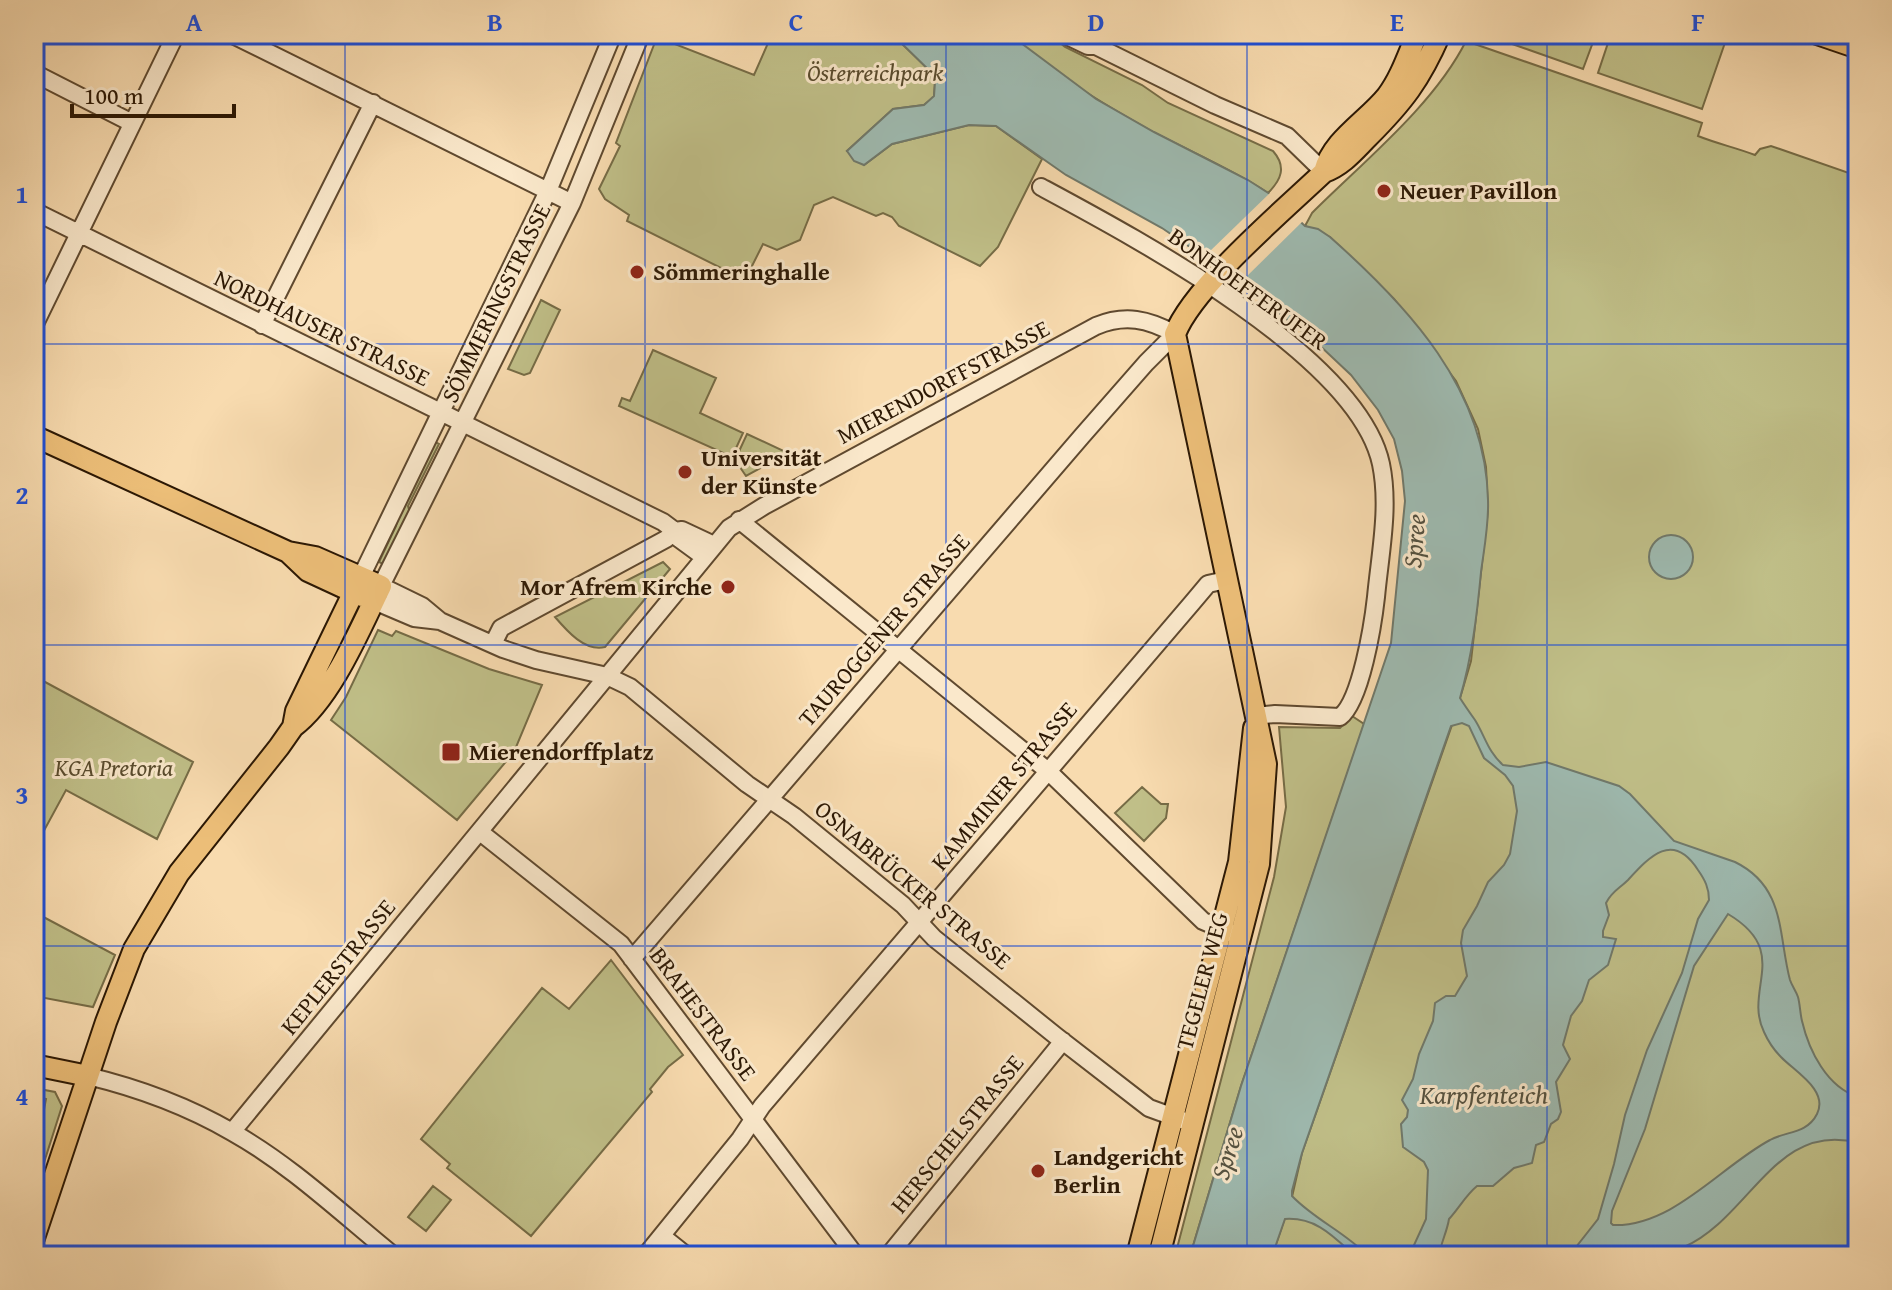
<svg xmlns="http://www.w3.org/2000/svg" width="1892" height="1290" viewBox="0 0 1892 1290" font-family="'Gentium Book Plus',serif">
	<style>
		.green { fill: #c0bf88; stroke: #766c46; stroke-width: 2 }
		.water { fill: #9ebab0; stroke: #70796b; stroke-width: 2; fill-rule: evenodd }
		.pier { fill: #f8dbaf }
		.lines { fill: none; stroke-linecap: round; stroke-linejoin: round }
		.minor-casing { stroke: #5f492f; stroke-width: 20 }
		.major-casing { stroke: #2c1804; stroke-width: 24 }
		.minor { stroke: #fae8cb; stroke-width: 16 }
		.major { stroke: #ecbe78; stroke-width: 20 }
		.grid { fill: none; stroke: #1d4ed8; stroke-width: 2; stroke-opacity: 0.55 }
		.poi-dot { fill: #8f2418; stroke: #fae8cb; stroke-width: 3 }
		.labels { text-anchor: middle; stroke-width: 6; stroke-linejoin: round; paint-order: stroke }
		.park-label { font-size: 24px; font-style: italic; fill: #584a2c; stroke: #fae8cb }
		.poi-label { font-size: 24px; font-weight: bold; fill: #2c1804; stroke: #fae8cb; text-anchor: start }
		.street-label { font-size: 24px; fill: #2c1804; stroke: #fae8cb }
		.water-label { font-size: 26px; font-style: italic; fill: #545140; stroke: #fae8cb }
		.neatline { fill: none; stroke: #1d4ed8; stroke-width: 3 }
		.grid-label { font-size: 26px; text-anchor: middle; font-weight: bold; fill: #1d4ed8 }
	</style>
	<rect width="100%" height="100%" fill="#f8dbaf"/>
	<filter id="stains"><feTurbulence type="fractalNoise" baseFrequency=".0025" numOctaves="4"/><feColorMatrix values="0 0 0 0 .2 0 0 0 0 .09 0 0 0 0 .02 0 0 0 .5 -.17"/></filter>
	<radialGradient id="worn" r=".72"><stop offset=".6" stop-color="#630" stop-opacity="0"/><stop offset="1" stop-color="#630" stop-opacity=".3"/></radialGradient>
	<!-- green -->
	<path class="green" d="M772 34H892L929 70 935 82 934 97 924 105 893 109 847 151 864 165 892 144 969 125 996 126 1042 159 998 247 980 266 899 226 892 217 883 213 876 216 833 197 814 205 800 240 777 250 763 244 745 280 627 221 629 215 605 199 599 189 620 146 616 143 657 37 754 75Z
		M1009 34H1049L1065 47 1142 85 1168 103 1273 151C1287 167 1281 180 1268 193 1232 169 1191 152 1153 132 1103 104 1051 73 1009 34Z
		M1484 34H1596L1583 69Z
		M1611 34H1728L1702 109 1598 73Z
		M1466 41 1702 123 1698 136C1718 144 1734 147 1755 155L1760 149 1771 146 1849 173 1855 181V189L1858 191V1256H1272L1292 1197 1302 1153 1452 725 1471 661 1488 510 1486 467 1478 429 1456 381 1394 299 1330 237 1305 226 1312 213C1363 162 1434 105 1466 41Z
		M541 300 560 310 530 373 524 375 508 369Z
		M653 350 716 378 700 413 743 433 732 457 619 406 622 398 630 401Z
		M747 434 788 453 746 476 735 460Z
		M433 441 439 444 408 506 411 516 387 566 379 562 396 526 402 503Z
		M663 562 670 569 605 647C585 652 567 631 555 617Z
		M378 630 392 636 396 631 489 669 542 685 514 752 457 820 331 720 346 697Z
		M34 676 193 762 157 839 66 790 34 849Z
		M1352 716 1364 724 1362 731 1241 1086 1190 1256H1175L1274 877 1286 807 1279 727 1340 728Z
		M1142 787 1161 804H1168L1166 818 1144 841 1115 813Z
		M34 912 115 955 93 1007 34 996Z
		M611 960 683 1055 668 1067 650 1089 652 1092 531 1236 447 1168 450 1164 421 1139 542 988 569 1009Z
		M34 1088 55 1092 62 1106 34 1194V1162L46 1099 34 1096Z
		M433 1186 451 1200 426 1231 408 1217Z"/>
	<!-- water -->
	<path class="water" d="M892 34H1009L1096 99 1154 132 1248 180 1273 196 1305 226 1318 229 1330 237C1408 306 1486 389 1488 500 1489 524 1484 549 1481 572 1477 615 1472 657 1460 698 1465 706 1470 713 1475 720 1485 736 1488 752 1503 765L1519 767 1546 762 1619 786 1630 794 1674 841 1735 862C1786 887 1778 935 1790 980 1792 986 1796 991 1798 997 1800 1004 1800 1013 1802 1021 1809 1051 1827 1087 1858 1097V1143C1776 1120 1749 1219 1684 1247 1650 1263 1606 1256 1569 1256L1598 1219 1614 1164 1625 1115 1647 1050 1682 973 1698 919 1709 900C1709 888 1705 880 1698 870 1673 831 1650 856 1628 880 1619 889 1612 891 1606 903L1609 915 1603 931V937L1616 939 1608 965 1589 980 1582 1001 1571 1016 1563 1045 1570 1059 1556 1082 1561 1112 1558 1119 1551 1124 1544 1142 1536 1145 1532 1163 1514 1168 1493 1186H1477C1466 1195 1459 1208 1449 1219 1447 1232 1441 1242 1439 1256H1409L1426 1219 1428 1170 1424 1162 1403 1147 1401 1124 1407 1117 1408 1110 1402 1100 1413 1079 1419 1054 1433 1021 1435 1003 1446 996H1455L1467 976 1461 943 1463 930 1477 906 1488 882 1504 865 1510 854 1517 811 1513 786 1505 775 1484 758 1469 726 1462 723 1451 726 1302 1153 1292 1191V1196C1315 1220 1345 1232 1368 1256H1355C1333 1236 1316 1217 1285 1219L1272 1256H1190L1241 1086 1391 643 1405 501 1402 471 1394 439 1378 410 1351 375 1316 342 1241 284 1208 254 1203 256 1162 228 1066 175 996 126 969 125 892 144 864 165 854 161 847 151 893 109 924 105 934 96 935 82 929 70ZM1728 914C1792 952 1743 989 1764 1032 1768 1041 1773 1049 1781 1057 1794 1071 1829 1090 1817 1114 1807 1134 1786 1131 1770 1140 1721 1166 1673 1227 1613 1225L1611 1223 1612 1211 1645 1129 1694 966Z
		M1649 557a22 22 0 1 1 44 0a22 22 0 1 1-44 0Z"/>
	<!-- pier -->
	<path class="pier" d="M1272 191 1304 220 1240 283 1207 254Z"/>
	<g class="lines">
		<!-- minor casing -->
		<g class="minor-casing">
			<path id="minor" d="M231 34 572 203
				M641 34 572 203 381 586 422 606 440 621 503 649 536 660 607 676 630 687 747 784 794 816 903 905 934 938 1056 1036 1149 1108 1182 1120
				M1063 34 1088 46H1096L1215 105 1287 136 1324 172
				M34 73 132 123
				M1041 187C1134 237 1358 356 1381 464 1390 507 1380 554 1376 597 1373 624 1361 701 1340 717L1275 714 1255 716
				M34 211 663 522 675 531 678 538 704 557
				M262 325 373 103
				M34 326 176 34
				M739 520 1048 771 1203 921 1231 933
				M675 531 682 530 714 545
				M361 577 548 191 613 34
				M374 601 414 618 440 621
				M493 644 501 628 666 539 675 531
				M480 832 621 944 856 1256
				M88 1076C138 1088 187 1106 232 1132 291 1165 342 1214 394 1256
				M232 1132 729 528 764 506 1096 326C1125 314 1148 319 1175 334L1146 363 1082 436 632 959
				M662 1236 687 1256
				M645 1256 740 1139 762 1106 1192 603 1208 584 1226 580
				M888 1256 1063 1041"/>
		</g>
		<!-- major casing -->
		<g class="major-casing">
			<path id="major" d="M1817 34 1858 48
				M1324 172C1332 140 1367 121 1387 96 1401 77 1408 55 1417 34
				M34 436 288 552 315 557 381 586C360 629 331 699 293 727
				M288 552 308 571 362 596
				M34 1065 88 1076
				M34 1238 106 1022 134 949 179 873 279 747 293 727 296 711 361 577
				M1137 1256 1239 862 1254 728
				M1159 1256 1259 864 1266 764 1175 334C1193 287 1285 209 1324 172 1343 165 1354 151 1368 137 1403 102 1420 80 1440 34"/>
		</g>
		<!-- minor -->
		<use href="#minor" class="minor"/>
		<!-- major -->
		<use href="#major" class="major"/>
	</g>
	<!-- grid -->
	<path class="grid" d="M345 34V1256M645 34V1256M946 34V1256M1247 34V1256M1547 34V1256M34 344H1858M34 645H1858M34 946H1858"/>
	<!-- markers -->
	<g class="poi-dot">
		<circle cx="1384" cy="191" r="8"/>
		<circle cx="637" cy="272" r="8"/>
		<circle cx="685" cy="472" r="8"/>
		<circle cx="728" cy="587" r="8"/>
		<rect x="441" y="742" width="20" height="20" rx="4"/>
		<circle cx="1038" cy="1171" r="8"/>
	</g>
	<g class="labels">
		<!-- park labels -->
		<g class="park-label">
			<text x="875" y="81">Österreichpark</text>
			<text x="114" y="776">KGA Pretoria</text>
		</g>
		<!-- poi labels -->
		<g class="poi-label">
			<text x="1400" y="199">Neuer Pavillon</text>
			<text x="653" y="280">Sömmeringhalle</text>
			<text x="701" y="466">Universität<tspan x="701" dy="28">der Künste</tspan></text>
			<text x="712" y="595" text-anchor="end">Mor Afrem Kirche</text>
			<text x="469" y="760">Mierendorffplatz</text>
			<text x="1054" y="1165">Landgericht<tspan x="1054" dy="28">Berlin</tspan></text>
		</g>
		<!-- street labels -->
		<g class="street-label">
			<text transform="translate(1248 289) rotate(36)" y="8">BONHOEFFERUFER</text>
			<text transform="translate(496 303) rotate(-64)" y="8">SÖMMERINGSTRASSE</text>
			<text transform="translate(322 328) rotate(26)" y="8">NORDHAUSER STRASSE</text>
			<text transform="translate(943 382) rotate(-28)" y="8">MIERENDORFFSTRASSE</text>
			<text transform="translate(884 630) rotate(-49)" y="8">TAUROGGENER STRASSE</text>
			<text transform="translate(1004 786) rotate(-50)" y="8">KAMMINER STRASSE</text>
			<text transform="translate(913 885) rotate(40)" y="8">OSNABRÜCKER STRASSE</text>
			<text transform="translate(338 967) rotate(-51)" y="8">KEPLERSTRASSE</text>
			<text transform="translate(1202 981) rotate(-75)" y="8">TEGELER WEG</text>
			<text transform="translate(703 1014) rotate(53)" y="8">BRAHESTRASSE</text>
			<text transform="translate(957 1134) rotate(-51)" y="8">HERSCHELSTRASSE</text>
		</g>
		<!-- water labels -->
		<g class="water-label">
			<text transform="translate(1414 541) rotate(-86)" y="9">Spree</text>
			<text x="1484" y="1104">Karpfenteich</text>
			<text transform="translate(1227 1153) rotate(-73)" y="9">Spree</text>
		</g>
	</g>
	<!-- margin -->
	<rect width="1892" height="1290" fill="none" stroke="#f8dbaf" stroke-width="88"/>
	<!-- scale -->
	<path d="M72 104v12h162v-12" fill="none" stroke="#2c1804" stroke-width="4"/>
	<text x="84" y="104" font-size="24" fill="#2c1804" stroke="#fae8cb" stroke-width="6" paint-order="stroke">100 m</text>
	<rect x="44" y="44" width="1804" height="1202" class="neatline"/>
	<g class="grid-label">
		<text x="194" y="31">A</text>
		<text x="495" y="31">B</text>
		<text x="796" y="31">C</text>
		<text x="1096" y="31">D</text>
		<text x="1397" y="31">E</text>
		<text x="1698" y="31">F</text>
		<text x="22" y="203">1</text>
		<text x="22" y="504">2</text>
		<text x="22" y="804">3</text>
		<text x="22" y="1105">4</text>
	</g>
	<rect width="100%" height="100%" filter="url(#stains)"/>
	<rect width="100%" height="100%" fill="url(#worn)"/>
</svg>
